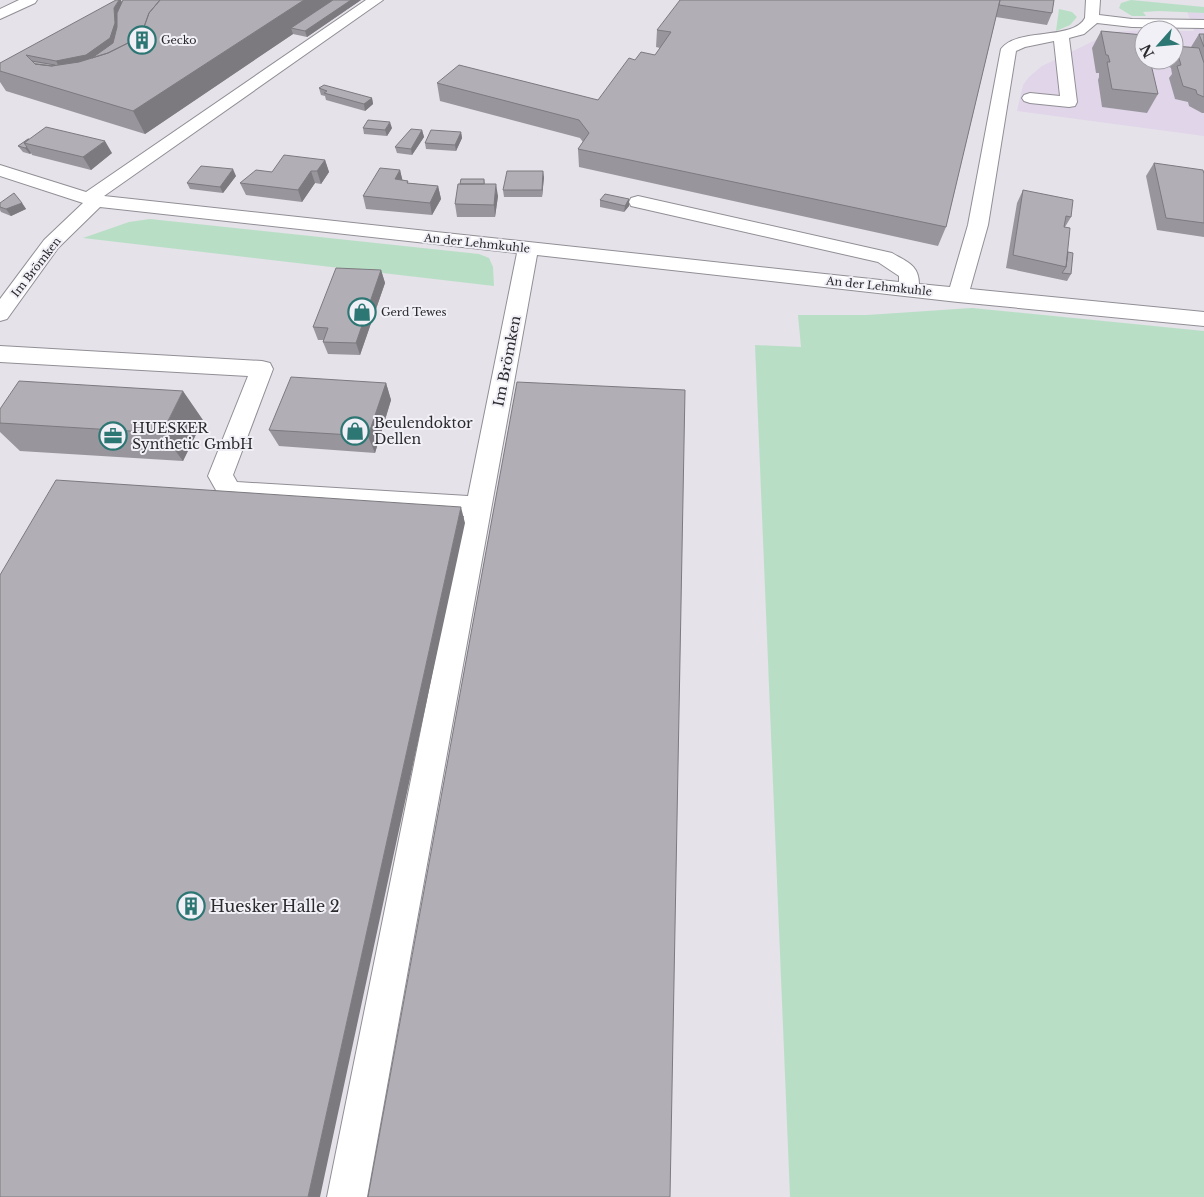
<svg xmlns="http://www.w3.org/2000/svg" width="1204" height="1197" viewBox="0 0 1204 1197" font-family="'Libre Baskerville',serif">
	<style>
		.commercial { fill: #e0d5e9 }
		.green { fill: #b8dfc6 }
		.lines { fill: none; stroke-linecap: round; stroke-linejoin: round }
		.minor-casing { stroke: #918e95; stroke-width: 2 }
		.minor { fill: #fff; fill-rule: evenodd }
		.wall { fill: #98969c }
		.shaded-wall { fill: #7c7a7f }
		.building { fill: #b1aeb5; stroke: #7c7a7f }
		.labels { text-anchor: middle; stroke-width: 4; stroke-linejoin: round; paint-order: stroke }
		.far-poi-label { font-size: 11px; fill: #2a292c; stroke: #f2f0f7; text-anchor: start }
		.far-street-label { font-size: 11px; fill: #2a292c; stroke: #f2f0f7 }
		.street-label { font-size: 14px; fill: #2a292c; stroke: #f2f0f7 }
		.poi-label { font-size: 14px; fill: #2a292c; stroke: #f2f0f7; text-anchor: start }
		.near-poi-label { font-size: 16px; fill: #2a292c; stroke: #f2f0f7; text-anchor: start }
	</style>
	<rect width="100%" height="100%" fill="#e5e2e9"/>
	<!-- commercial -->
	<path class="commercial" d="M1187 11 1204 13V136L1017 111 1023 85 1029 77 1042 66 1112 32 1144 30V60H1174V31H1194Z"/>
	<!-- green -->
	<path class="green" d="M1131 0 1204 7V13L1159 11 1143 12 1146 16H1132L1119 8 1121 3Z
		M1059 9 1072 12 1077 17 1070 25 1056 31Z
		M150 219 479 254 489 258 493 267 494 286 83 238 129 222Z
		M972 308 1204 331V1197H790L755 345 801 347 798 315H867Z"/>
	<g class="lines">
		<!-- minor casing -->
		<g class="minor-casing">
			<path id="minor" d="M19 0H37L35 3 0 19V9Z
				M366 0H383L104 196 899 282V276L878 262 631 206 629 202 631 198 638 196 892 253C907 262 919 265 919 284L950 287 968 225 1001 49C1017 27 1073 41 1085 18L1086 0H1100L1099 15 1132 19 1204 20V28L1132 27 1097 23 1084 34 1069 38 1077 102 1075 106 1069 107 1030 103 1024 101 1022 98 1024 95 1030 93 1060 96 1054 41 1025 47 1016 51 988 225 970 289 1204 312V326L958 302 537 255 367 1197H327L464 516 230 502 221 499 208 476 248 376 0 362V346L262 361 270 363 273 369 233 475 237 482 468 496 517 253 100 207 58 248 7 319 0 321V299L44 240 83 203 0 176V165L86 192Z"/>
		</g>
		<!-- minor -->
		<use href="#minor" class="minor"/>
	</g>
	<!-- wall -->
	<path class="wall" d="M123 0H361L307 37 293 34 145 134 6 91 0 82V63L122 2Z
		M1054 0 1052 13 1047 25 996 17 946 227 938 246 579 167 578 149 583 142 580 138 440 101 437 83 598 100 635 60 655 55 660 48 656 47 657 30Z
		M1101 31 1158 94 1147 113 1102 107 1098 80 1099 77V73H1096L1092 48Z
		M1199 34H1204V113H1202L1189 106 1188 102 1175 99 1169 78 1172 74 1171 68 1166 65 1164 60H1174V46L1191 47Z
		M319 88 372 98 373 104 365 111 326 100 325 96 321 95Z
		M363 128H392L387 136 364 134Z
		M422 130 424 137 412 155 397 153 395 147Z
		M461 132 462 138 456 151 426 149 425 143Z
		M28 139 112 153 91 170 32 155 31 153 30 154 23 152 18 146Z
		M325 160 329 172 321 184 315 183 302 202 246 195 240 183 272 172Z
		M1154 163 1204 174V237L1157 230 1146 176Z
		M400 170 402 180 408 181V183L438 186 441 199 432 215 366 209 363 196Z
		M236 176 223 193 190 189 187 183Z
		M544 177 542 197H504L503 190Z
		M484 179 485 184 498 196 495 217H457L455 204Z
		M1023 190 1071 217 1065 227 1071 274 1067 281 1006 268 1017 203Z
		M629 199V206L624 212 600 207V200Z
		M0 203H22L26 209 11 216 1 212 0 210Z
		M381 270 385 283 360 355 328 354 323 342 324 340H318L313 327Z
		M386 383 391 400 375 453 279 446 269 430Z
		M0 409 203 420 183 461 20 451 0 432Z"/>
	<!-- shaded-wall -->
	<path class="shaded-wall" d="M119 0H121L131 20 159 35 61 70 56 61 114 8Z
		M304 0H344L291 28 293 34 145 134 133 111Z
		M351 0H361L307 37 305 31Z
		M372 98 373 104 365 111 364 104Z
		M390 122 392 128 387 136 385 130Z
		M422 130 424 137 412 155 411 149Z
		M461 132 462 138 456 151 455 145Z
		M105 141 112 153 91 170 83 157Z
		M27 147 31 153 30 154 25 148Z
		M325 160 329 172 321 184 317 171Z
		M233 169 236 176 223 193 220 187Z
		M400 170 403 182 395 179Z
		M311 171 315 183 302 202 298 190Z
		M543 171 544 177 542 197V190Z
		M496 184 498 196 495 217 494 205Z
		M438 186 441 199 432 215 430 203Z
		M629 199V206L624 212 625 206Z
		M22 203 26 209 11 216 6 209Z
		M381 270 385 283 360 355 356 343Z
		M386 383 391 400 375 453 368 436Z
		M183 391 203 420 183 461 162 433Z
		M461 507 465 523 320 1197H308Z"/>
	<!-- building -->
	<path class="building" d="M116 0H119L114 8 115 23 110 38 86 55 56 61 26 55 35 64 52 66 79 62 108 53 128 43 144 27 149 13 160 0H304L133 111 0 71V63Z
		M123 0H160L149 13 144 27 128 43 108 53 92 58 113 43 117 27V13Z
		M333 0H351L305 31 291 28Z
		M680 0H1000L946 227 578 149 589 133 579 120 437 83 459 65 598 100 629 58 635 60 641 52 655 55 671 32 657 30Z
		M1000 0H1054L1052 13 999 5Z
		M1101 31 1143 35 1144 38V60H1150L1158 94 1112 89 1107 62H1110L1108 55H1106Z
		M1199 34H1204V47Z
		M1174 46 1199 48 1204 63V97L1197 94 1196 90 1183 86 1177 66 1181 65 1178 55 1174 53Z
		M32 61 55 65 52 66 35 64Z
		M324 85 372 98 364 104 324 93 327 91 319 88Z
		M368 120 390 122 385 130 363 128Z
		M46 127 105 141 83 157 24 143Z
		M411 129 422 130 411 149 395 147Z
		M431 130 461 132 455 145 425 143Z
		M28 139H29L24 143 27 147 25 148 18 146Z
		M284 155 325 160 317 171H311L298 190 240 183 256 170 272 172Z
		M1154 163 1203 170 1204 174V223L1166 218Z
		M201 166 233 169 220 187 187 183Z
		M380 168 400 170 395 179 408 181 407 183 438 186 430 203 363 196Z
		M507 171H543L542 190H503Z
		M461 179H484V184H460Z
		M458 184H496L494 205 455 204Z
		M1023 190 1073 200 1071 217 1066 216 1064 227 1070 228 1066 267 1013 255Z
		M14 193 22 203 6 209 0 207V203Z
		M605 194 629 199 625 206 600 200Z
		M1068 252 1073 253 1071 274 1062 273 1066 267Z
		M336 268 381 270 356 343 323 342 328 328 313 327Z
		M291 377 386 383 368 436 269 430Z
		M19 381 183 391 162 433 0 423V409Z
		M517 382 685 390 670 1197H368Z
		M56 480 461 507 308 1197H0V575Z"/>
	<!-- icons -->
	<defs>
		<g id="building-ring" transform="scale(1.4375)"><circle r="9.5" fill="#f2f0f7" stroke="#2c7673" stroke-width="1.5"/><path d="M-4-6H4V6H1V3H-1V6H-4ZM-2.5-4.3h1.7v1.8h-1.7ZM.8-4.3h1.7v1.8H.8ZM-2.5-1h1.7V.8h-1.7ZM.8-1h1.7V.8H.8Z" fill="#2c7673"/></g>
		<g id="shop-ring" transform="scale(1.4375)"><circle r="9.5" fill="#f2f0f7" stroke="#2c7673" stroke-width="1.5"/><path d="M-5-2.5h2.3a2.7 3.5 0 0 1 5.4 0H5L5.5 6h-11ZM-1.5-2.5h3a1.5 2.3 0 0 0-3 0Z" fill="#2c7673"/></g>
		<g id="office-ring" transform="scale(1.4375)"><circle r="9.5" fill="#f2f0f7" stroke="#2c7673" stroke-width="1.5"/><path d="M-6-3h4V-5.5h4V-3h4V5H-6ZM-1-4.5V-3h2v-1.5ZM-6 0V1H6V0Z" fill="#2c7673"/></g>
	</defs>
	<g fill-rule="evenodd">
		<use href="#building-ring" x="142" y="40"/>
		<use href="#shop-ring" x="362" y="312"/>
		<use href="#shop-ring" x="355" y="431"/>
		<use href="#office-ring" x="113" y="436"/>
		<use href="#building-ring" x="191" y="906"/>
	</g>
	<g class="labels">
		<!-- far-poi labels -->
		<g class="far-poi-label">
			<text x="161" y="44">Gecko</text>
			<text x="381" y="316">Gerd Tewes</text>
		</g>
		<!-- far-street labels -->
		<g class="far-street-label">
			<text transform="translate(477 243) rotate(6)" y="4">An der Lehmkuhle</text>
			<text transform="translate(36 267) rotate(-52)" y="4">Im Brömken</text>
			<text transform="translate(879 286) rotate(6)" y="4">An der Lehmkuhle</text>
		</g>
		<!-- street labels -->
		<g class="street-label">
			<text transform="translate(507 361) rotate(-79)" y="5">Im Brömken</text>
		</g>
		<!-- poi labels -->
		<g class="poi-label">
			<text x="374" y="428">Beulendoktor<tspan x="374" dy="16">Dellen</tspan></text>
			<text x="132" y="433">HUESKER<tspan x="132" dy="16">Synthetic GmbH</tspan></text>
		</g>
		<!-- near-poi labels -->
		<g class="near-poi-label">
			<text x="210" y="912">Huesker Halle 2</text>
		</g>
	</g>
	<!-- north arrow -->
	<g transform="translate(1159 45) rotate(243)"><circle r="24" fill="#f2f0f7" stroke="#a2a0a6"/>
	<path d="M0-4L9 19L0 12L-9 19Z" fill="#2c7673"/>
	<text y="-8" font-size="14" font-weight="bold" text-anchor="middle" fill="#2a292c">N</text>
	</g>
</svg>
